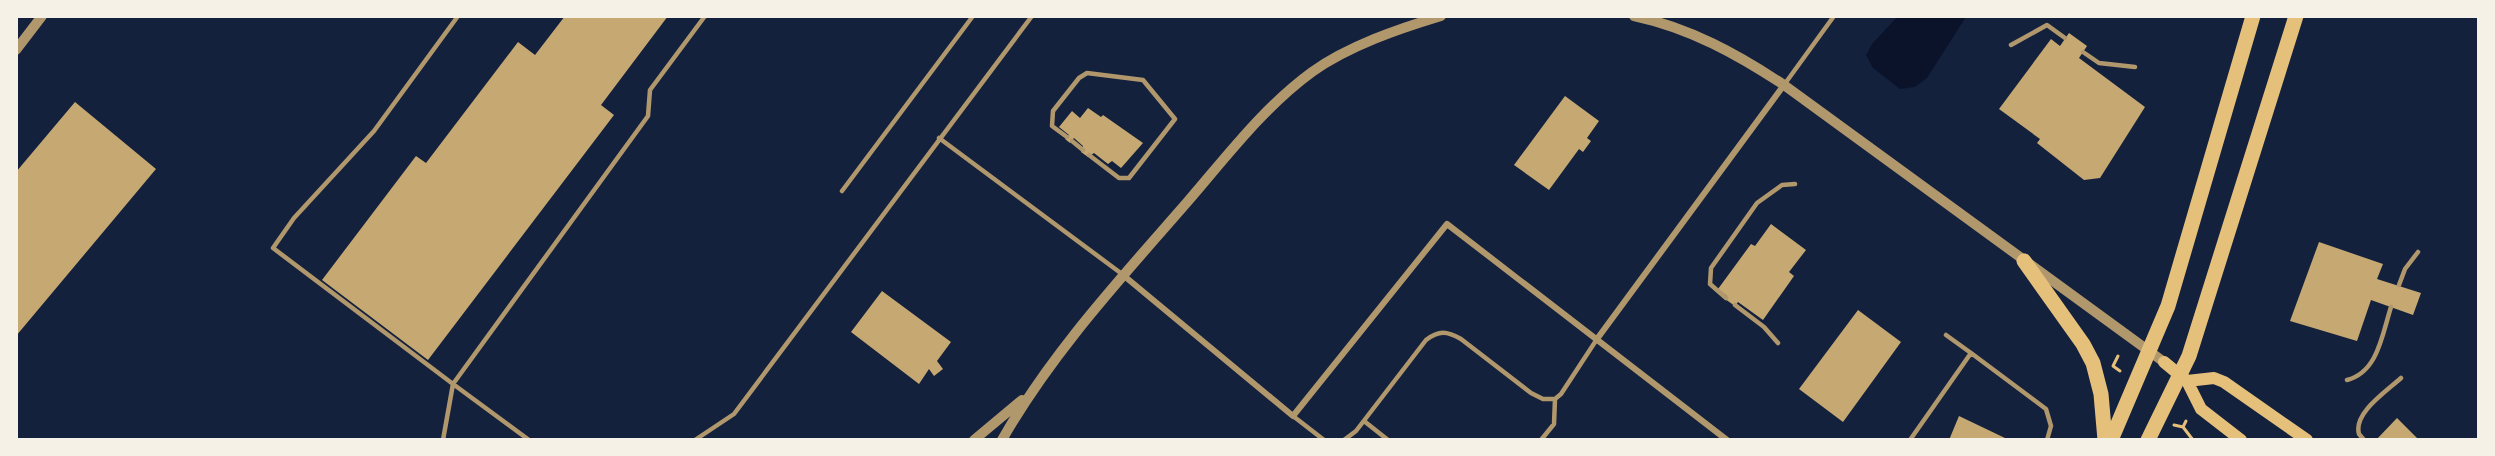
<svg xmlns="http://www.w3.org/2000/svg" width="2495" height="456" viewBox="0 0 2495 456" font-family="'DejaVu Sans',sans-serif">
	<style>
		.water { fill: #0b132b }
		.building { fill: #c6a872 }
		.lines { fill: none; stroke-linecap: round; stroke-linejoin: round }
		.path { stroke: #e5c07b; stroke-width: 3 }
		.service { stroke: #b1986c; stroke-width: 4.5 }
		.minor { stroke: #b1986c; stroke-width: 6 }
		.tertiary { stroke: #b1986c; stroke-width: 10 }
		.secondary { stroke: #e5c07b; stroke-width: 12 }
		.primary { stroke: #e5c07b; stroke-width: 15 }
	</style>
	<rect width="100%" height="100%" fill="#14213d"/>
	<!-- water -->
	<path class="water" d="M1897 17H1966L1927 78 1915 87 1900 89 1873 68 1866 55 1872 44Z"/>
	<!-- building -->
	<path class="building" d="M565 16H668L601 105 614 115 428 360 322 280 416 156 426 163 518 42 535 55Z
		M2069 33 2087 46 2079 58 2145 107 2100 178 2084 180 2037 143 2040 139 1999 109 2051 39 2060 46Z
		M1565 96 1599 121 1587 138 1591 141 1583 152 1579 149 1549 190 1514 165Z
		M75 102 156 169 16 336V172Z
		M1088 108 1101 117 1103 115 1143 143 1121 168 1112 161 1108 164 1094 153 1088 157 1081 152 1083 146 1074 138 1070 143 1065 139 1069 135 1059 127 1072 111 1080 118Z
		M1771 224 1806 250 1789 272 1794 276 1763 320 1738 302 1735 306 1725 299 1727 296 1718 289 1751 244 1755 246Z
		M2319 242 2383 264 2377 279 2421 293 2413 315 2371 300 2357 341 2290 321Z
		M882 291 951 342 937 361 943 369 934 376 929 369 919 384 851 332Z
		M1858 310 1901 342 1843 422 1799 389Z
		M1959 416 2005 438 2004 440H1949Z
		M2397 418 2419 440H2376Z"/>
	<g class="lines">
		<!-- path -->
		<path class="path" d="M2118 356 2113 366 2120 371
			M2174 425 2183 427 2186 421
			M2183 427 2193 440"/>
		<!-- service -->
		<path class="service" d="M458 16 374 131 294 218 273 248 453 384 648 116 650 90 705 16
			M2011 45 2047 25 2065 38
			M2083 52 2099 63 2135 67
			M1784 85 1834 16
			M1067 137 1052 126 1053 111 1079 78 1087 73 1143 80 1175 119 1129 178H1119L1089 155
			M939 138 1122 274
			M1072 141 1083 150
			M842 191 973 16
			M2399 285 2405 269 2418 252
			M1726 298 1710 284 1711 268 1757 203 1782 185 1795 184
			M1735 305 1764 327 1778 343
			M1971 353 2046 409 2051 426 2047 440
			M2347 380C2378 372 2382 335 2391 307
			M1293 416 1324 440
			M1364 421 1388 440
			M443 440 453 384 529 440
			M695 440 734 414 1032 16
			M1344 440 1356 431 1426 340C1439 330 1447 331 1461 339L1531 393 1543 399H1555L1561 394 1597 339
			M1541 440 1554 424 1555 399
			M1910 440 1971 353 1946 335
			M2364 440 2359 434C2353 413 2387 391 2401 378"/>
		<!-- minor -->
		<path class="minor" d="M1123 275 1293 416 1447 224 1727 440
			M1597 339 1784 85"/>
		<!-- tertiary -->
		<path class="tertiary" d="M1634 16C1690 28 1737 54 1784 85L2164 362
			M16 50 42 16
			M974 440 1022 400
			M1002 440C1052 352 1123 276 1189 200 1227 156 1264 107 1312 72 1348 46 1398 29 1441 16"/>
		<!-- secondary -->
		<path class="secondary" d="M2164 362 2187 381 2201 409 2241 440
			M2187 381 2214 378 2224 382 2307 440"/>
		<!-- primary -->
		<path class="primary" d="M2024 261 2083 344 2093 363 2101 394 2105 440
			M2111 440 2168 306 2253 16
			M2148 440 2189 356 2296 16"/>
	</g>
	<!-- border -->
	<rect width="2495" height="456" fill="none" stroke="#f6f1e7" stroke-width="36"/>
</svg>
